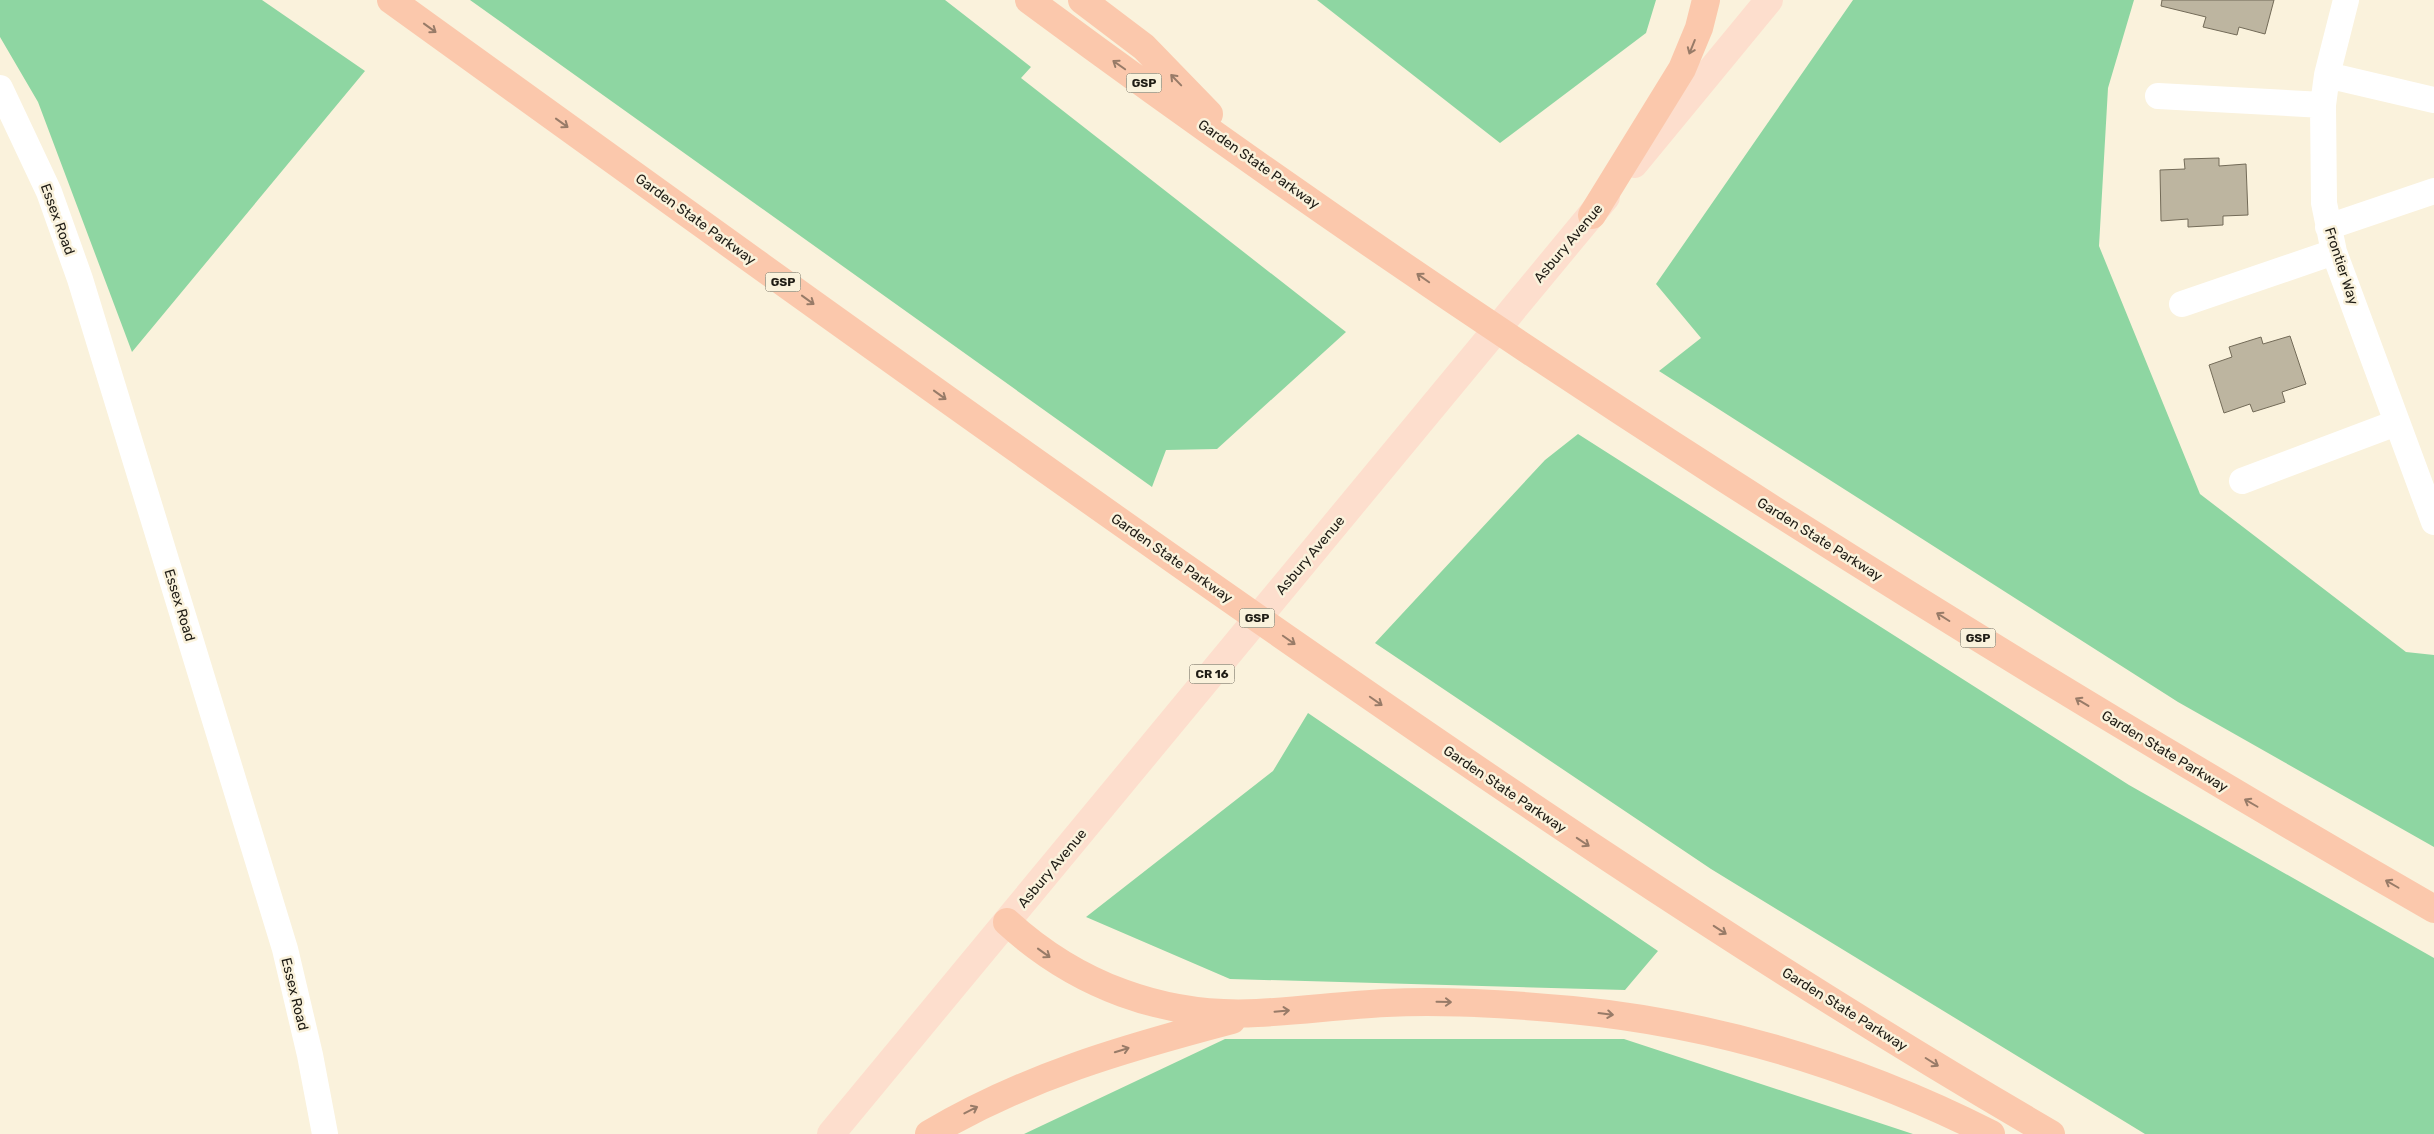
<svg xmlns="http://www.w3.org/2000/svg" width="2434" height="1134" viewBox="0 0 2434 1134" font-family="Rubik,sans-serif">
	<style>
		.forest { fill: #8ed6a2 }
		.building { fill: #bdb5a0; stroke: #736b58 }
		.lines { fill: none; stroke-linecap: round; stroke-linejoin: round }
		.minor { stroke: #fff; stroke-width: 26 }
		.major { stroke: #fddecd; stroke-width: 28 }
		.highway { stroke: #fbc8ac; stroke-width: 28 }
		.oneway { stroke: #987b68 }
		.labels { text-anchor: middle; stroke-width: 5; stroke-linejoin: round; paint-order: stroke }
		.shield { fill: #faf2dc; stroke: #615c51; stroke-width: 1 }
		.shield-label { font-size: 12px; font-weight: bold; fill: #1f1c15 }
		.street-label { font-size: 14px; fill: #1f1c15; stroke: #faf2dc }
	</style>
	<rect width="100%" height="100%" fill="#faf2dc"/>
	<!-- forest -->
	<path class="forest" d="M0 0H262L365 71 132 352 38 102 0 37Z
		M470 0H945L1031 67 1021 78 1346 332 1217 449 1166 450 1152 487Z
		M1317 0H1656L1646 33 1500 143Z
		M1853 0H2134L2108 88 2099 246 2200 494 2406 652 2434 655V847L2178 702 1659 371 1701 338 1656 284Z
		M1578 434 2129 785 2434 958V1134H2145L1711 869 1375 643 1545 460Z
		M1308 713 1658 951 1625 990 1230 979 1086 917 1273 771Z
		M1225 1039H1624L1913 1134H1024Z"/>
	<!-- building -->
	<path class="building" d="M2162 0H2274L2265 34 2239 27 2237 35 2203 27 2206 17 2161 6Z
		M2219 158V166L2246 164 2248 215 2223 216V225L2188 227V219L2161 221 2160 170 2185 169 2184 159Z
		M2290 336 2306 384 2282 392 2285 402 2253 412 2250 404 2224 413 2209 365 2232 357 2229 347 2261 337 2263 344Z"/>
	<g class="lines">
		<!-- minor -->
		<path class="minor" d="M2346 0 2327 75 2323 105 2324 203 2334 252 2434 522
			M2327 75 2434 100
			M0 88 49 192 80 279 285 949 310 1055 325 1134
			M2158 96 2323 105
			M2328 227 2434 191
			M2182 304 2334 252
			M2242 481 2396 423"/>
		<!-- major -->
		<path class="major" d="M1634 164 1769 0
			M831 1134 1606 197"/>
		<!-- highway -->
		<path class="highway" d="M391 0C653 189 915 378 1180 564 1464 763 1750 959 2051 1134
			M1029 0C1477 332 1951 630 2434 909
			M1082 0 1144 47 1209 114
			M1592 215 1682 69 1699 28 1706 0
			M1007 922C1076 985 1163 1018 1257 1013 1300 1011 1343 1005 1386 1003 1448 1000 1510 1004 1572 1010 1718 1024 1860 1068 1991 1134
			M929 1134C1028 1076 1122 1049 1232 1020"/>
	</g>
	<!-- one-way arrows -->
	<defs><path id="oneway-shaft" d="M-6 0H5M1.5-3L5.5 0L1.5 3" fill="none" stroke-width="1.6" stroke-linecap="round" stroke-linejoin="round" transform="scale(1.25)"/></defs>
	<g class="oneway">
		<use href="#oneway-shaft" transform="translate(430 28) rotate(36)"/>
		<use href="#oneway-shaft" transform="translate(1692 47) rotate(112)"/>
		<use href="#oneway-shaft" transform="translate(1119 65) rotate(-145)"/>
		<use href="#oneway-shaft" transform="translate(1176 80) rotate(-134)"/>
		<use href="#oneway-shaft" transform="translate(562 123) rotate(36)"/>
		<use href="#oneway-shaft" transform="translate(1423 278) rotate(-145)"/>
		<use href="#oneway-shaft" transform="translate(808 300) rotate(36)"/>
		<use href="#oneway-shaft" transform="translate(940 395) rotate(36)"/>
		<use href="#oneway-shaft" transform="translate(1943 617) rotate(-148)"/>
		<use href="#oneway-shaft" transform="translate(1289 640) rotate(35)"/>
		<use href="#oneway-shaft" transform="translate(1376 701) rotate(35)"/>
		<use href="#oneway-shaft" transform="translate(2082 702) rotate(-149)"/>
		<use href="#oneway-shaft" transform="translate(2251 803) rotate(-150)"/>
		<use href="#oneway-shaft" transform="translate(1583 842) rotate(34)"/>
		<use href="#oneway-shaft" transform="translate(2392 884) rotate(-150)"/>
		<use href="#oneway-shaft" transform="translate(1720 930) rotate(33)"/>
		<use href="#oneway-shaft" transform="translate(1044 953) rotate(36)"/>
		<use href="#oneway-shaft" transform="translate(1444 1002) rotate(1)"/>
		<use href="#oneway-shaft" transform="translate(1282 1011) rotate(-5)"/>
		<use href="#oneway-shaft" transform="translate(1606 1014) rotate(7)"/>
		<use href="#oneway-shaft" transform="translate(1122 1050) rotate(-17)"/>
		<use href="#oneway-shaft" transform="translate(1932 1062) rotate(32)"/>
		<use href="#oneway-shaft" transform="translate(971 1110) rotate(-27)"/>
	</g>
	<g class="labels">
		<!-- shield labels -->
		<g class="shield">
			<rect x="1126.5" y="73.5" width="35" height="19" rx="4"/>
			<rect x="765.5" y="272.5" width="35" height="19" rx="4"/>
			<rect x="1239.5" y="608.5" width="35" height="19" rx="4"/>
			<rect x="1960.5" y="628.5" width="35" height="19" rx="4"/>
			<rect x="1189.5" y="664.5" width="45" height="19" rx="4"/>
		</g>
		<g class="shield-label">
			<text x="1144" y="87">GSP</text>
			<text x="783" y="286">GSP</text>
			<text x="1257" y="622">GSP</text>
			<text x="1978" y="642">GSP</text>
			<text x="1212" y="678">CR 16</text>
		</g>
		<!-- street labels -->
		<g class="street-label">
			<text transform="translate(1259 164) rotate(35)" y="5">Garden State Parkway</text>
			<text transform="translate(58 219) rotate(70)" y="5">Essex Road</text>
			<text transform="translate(696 219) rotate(36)" y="5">Garden State Parkway</text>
			<text transform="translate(1568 243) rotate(-50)" y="5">Asbury Avenue</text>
			<text transform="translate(2342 266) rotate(72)" y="5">Frontier Way</text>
			<text transform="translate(1820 539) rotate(32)" y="5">Garden State Parkway</text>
			<text transform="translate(1310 555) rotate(-50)" y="5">Asbury Avenue</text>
			<text transform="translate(1172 558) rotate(35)" y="5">Garden State Parkway</text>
			<text transform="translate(180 605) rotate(73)" y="5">Essex Road</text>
			<text transform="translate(2165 751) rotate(31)" y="5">Garden State Parkway</text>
			<text transform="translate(1505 789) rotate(34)" y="5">Garden State Parkway</text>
			<text transform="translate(1052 868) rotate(-50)" y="5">Asbury Avenue</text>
			<text transform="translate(295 994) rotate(76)" y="5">Essex Road</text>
			<text transform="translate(1845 1009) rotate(32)" y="5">Garden State Parkway</text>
		</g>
	</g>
</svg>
